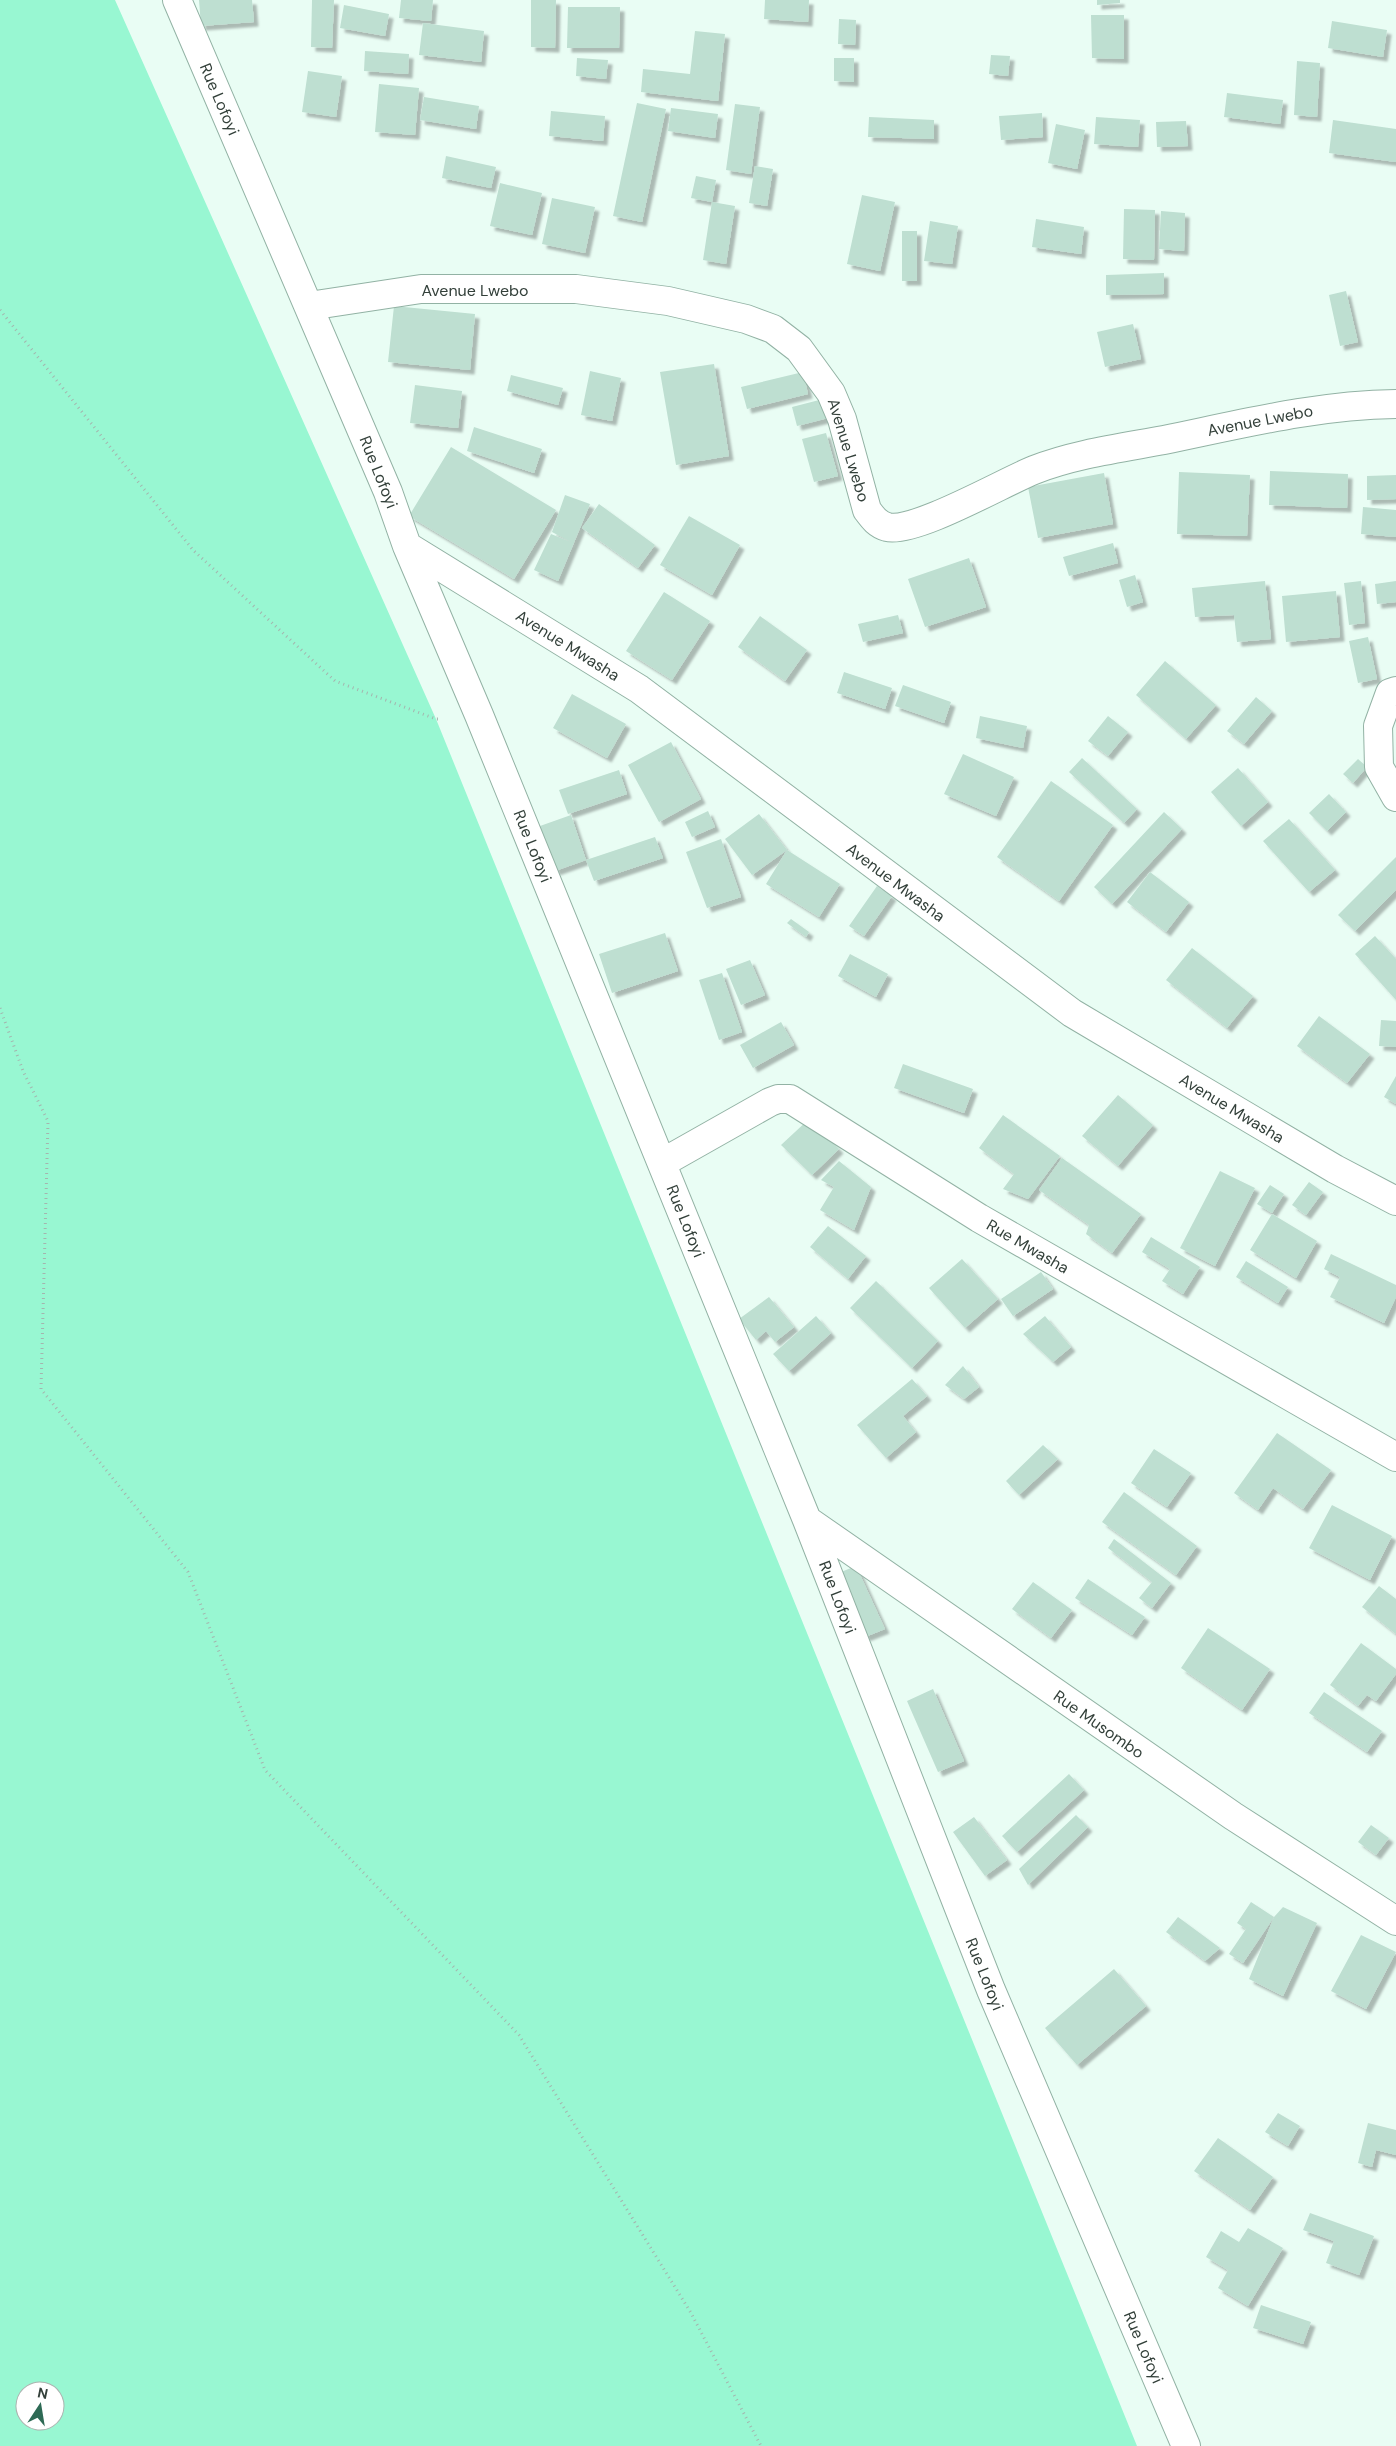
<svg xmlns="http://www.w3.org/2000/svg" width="1396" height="2446" viewBox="0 0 1396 2446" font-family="'DM Sans',sans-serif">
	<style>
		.green { fill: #98f7d2; fill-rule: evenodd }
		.building { fill: #bedfd1; filter: url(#shadow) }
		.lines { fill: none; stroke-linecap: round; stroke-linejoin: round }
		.street-casing { stroke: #92b2a4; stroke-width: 30 }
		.path { stroke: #a4b5ae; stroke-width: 3; stroke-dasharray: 1 4; stroke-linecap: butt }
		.street { stroke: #fff; stroke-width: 28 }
		.labels { text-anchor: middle; stroke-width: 4; stroke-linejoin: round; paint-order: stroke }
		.street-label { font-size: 16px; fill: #33403a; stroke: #fff }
	</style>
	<defs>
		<filter id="shadow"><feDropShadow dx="4.5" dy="4.5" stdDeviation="1" flood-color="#0004"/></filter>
	</defs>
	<rect width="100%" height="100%" fill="#e9fdf4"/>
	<!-- green -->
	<path class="green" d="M0 0H115L436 719 1137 2446H0ZM25 2391H55V2421H25Z"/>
	<!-- building -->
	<path class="building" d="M199 0H252L254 22 201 26Z
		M312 0H334L332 48 311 47Z
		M401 0H433L431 21 399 18Z
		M531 0H556L555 48 531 47Z
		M765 0H809L808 22 764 19Z
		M1097 0H1120V3L1097 5Z
		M344 5 389 14 385 36 340 28Z
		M568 7H620L619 48H567Z
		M1091 15H1124V59L1092 58Z
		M839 19 856 20 855 45 838 44Z
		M1332 21 1387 30 1383 57 1328 48Z
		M423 23 484 31 481 62 419 55Z
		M695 31 725 34 718 101 641 92 643 69 690 74Z
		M365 51 409 54 408 74 364 71Z
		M991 55 1010 56 1008 76 989 74Z
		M577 58 608 60 606 79 576 76Z
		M834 58H854V82L834 81Z
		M1297 61 1320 63 1317 117 1294 115Z
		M308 71 342 76 336 117 302 112Z
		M379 84 419 88 415 135 375 132Z
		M1227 93 1283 100 1280 124 1224 117Z
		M424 97 479 106 476 129 420 120Z
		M637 103 666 109 642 222 613 216Z
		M735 104 760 107 751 174 726 170Z
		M671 108 718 114 715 138 668 131Z
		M551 111 605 116 603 141 549 136Z
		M1042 113 1043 137 1001 140 999 116Z
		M869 117 934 120V139L868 137Z
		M1096 117 1140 120 1138 147 1094 144Z
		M1333 120 1396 129V162L1329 153Z
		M1186 121 1188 146 1157 147 1156 122Z
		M1056 124 1085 130 1077 169 1048 163Z
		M446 156 496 167 491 188 442 178Z
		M755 166 773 169 767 206 749 203Z
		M696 176 716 180 712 202 691 198Z
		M500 183 542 193 532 235 490 226Z
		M862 195 895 202 880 271 847 264Z
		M552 198 595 207 585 253 542 244Z
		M712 202 735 206 726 264 703 260Z
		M1124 209 1155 210 1154 260 1123 259Z
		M1161 211 1185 213 1184 251 1159 249Z
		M1036 219 1084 227 1081 254 1032 247Z
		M930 221 958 226 952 264 924 261Z
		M902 231H917V281H902Z
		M1164 273V294L1106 295V275Z
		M1346 291 1358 342 1340 346 1329 295Z
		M394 306 475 314 470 370 388 362Z
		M1133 324 1141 359 1105 367 1097 332Z
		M714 364 729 456 676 465 660 372Z
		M590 371 621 378 612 421 581 415Z
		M803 372 808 394 747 409 741 387Z
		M511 375 563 388 558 405 507 391Z
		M415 385 462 391 458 428 410 423Z
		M827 398 832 417 797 426 792 407Z
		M474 427 542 449 534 473 467 451Z
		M826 433 838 476 814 482 802 439Z
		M451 447 556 510 514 579 409 516Z
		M1270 471 1348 474 1347 508 1269 505Z
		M1179 472 1250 475 1247 536 1177 534Z
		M1104 473 1113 524 1038 538 1028 487Z
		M1396 475V499L1367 500V476Z
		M565 495 590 504 558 581 534 570 551 534 571 542 552 532Z
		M599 504 655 545 638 568 582 528Z
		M1363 507 1396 510V537L1361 534Z
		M689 516 740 545 712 595 660 565Z
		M1113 543 1118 563 1069 576 1063 557Z
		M969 558 986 607 925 627 908 579Z
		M1135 575 1143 602 1127 607 1119 580Z
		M1265 581 1271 639 1237 642 1234 615 1195 617 1192 588Z
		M1361 581 1365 623 1349 625 1344 583Z
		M1396 581V602L1377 604 1375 584Z
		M1336 591 1340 637 1286 642 1282 596Z
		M664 592 710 621 672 680 626 651Z
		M898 615 903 633 863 642 858 624Z
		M760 616 807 650 785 681 738 647Z
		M1368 637 1377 679 1358 683 1349 641Z
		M1165 661 1216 705 1186 739 1136 695Z
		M844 672 892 688 885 709 837 693Z
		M903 685 951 702 944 723 895 706Z
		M572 694 626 724 607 758 553 728Z
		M1256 697 1272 711 1244 744 1227 731Z
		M980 716 1027 726 1023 748 976 738Z
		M1108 716 1128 732 1108 756 1088 741Z
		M671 742 701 799 659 822 628 765Z
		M963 754 1014 777 996 816 944 794Z
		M1082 758 1137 809 1124 823 1069 772Z
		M1358 759 1367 767 1353 783 1343 774Z
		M1238 768 1268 802 1241 826 1211 792Z
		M619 770 627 794 568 814 559 790Z
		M1051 781 1113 825 1059 901 997 857Z
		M1329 794 1346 812 1327 831 1309 813Z
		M708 811 715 827 692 837 685 822Z
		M1164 812 1182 829 1112 904 1094 887Z
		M759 814 787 850 840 884 819 917 766 884 787 850 752 875 725 839Z
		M571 815 586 860 655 837 663 858 594 881 586 860 555 871 540 826Z
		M1289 819 1335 870 1309 892 1263 841Z
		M721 839 741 897 707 908 686 852Z
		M1396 857V890L1355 931 1338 915Z
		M1150 872 1189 902 1166 932 1127 902Z
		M877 886 892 896 864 936 849 926Z
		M791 919 809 932 806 937 787 923Z
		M665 933 678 971 612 993 599 954Z
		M1375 936 1396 959V1000L1355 954Z
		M1192 948 1253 996 1227 1028 1166 980Z
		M850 954 888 974 876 997 838 976Z
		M750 960 765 995 741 1005 726 969Z
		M722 973 742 1032 719 1040 699 980Z
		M1319 1016 1370 1054 1347 1083 1297 1046Z
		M1381 1020 1396 1021V1047L1379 1046Z
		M781 1022 794 1045 753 1068 740 1045Z
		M903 1064 973 1089 964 1113 894 1088Z
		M1396 1076V1104L1384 1097Z
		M1118 1095 1153 1125 1118 1166 1082 1136Z
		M1003 1115 1060 1156 1028 1199 1003 1189 1014 1174 979 1148Z
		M809 1119 839 1149 812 1175 781 1145Z
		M1062 1158 1141 1214 1112 1253 1086 1234 1089 1225 1039 1190Z
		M839 1161 871 1187 854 1230 820 1210 834 1187 821 1180Z
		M1220 1171 1255 1188 1215 1266 1180 1248Z
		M1309 1182 1323 1192 1306 1215 1292 1205Z
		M1270 1185 1284 1194 1272 1213 1257 1204Z
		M1272 1214 1317 1241 1296 1278 1250 1250Z
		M828 1226 866 1256 848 1279 810 1247Z
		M1151 1237 1200 1267 1183 1294 1162 1281 1170 1269 1142 1252Z
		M1331 1254 1396 1285V1297L1384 1323 1330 1297 1340 1277 1324 1269Z
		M962 1259 998 1299 965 1328 929 1288Z
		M1246 1261 1288 1287 1278 1303 1236 1277Z
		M1041 1272 1053 1289 1013 1316 1001 1299Z
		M876 1281 938 1341 912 1368 850 1308Z
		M769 1297 794 1327 775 1342 766 1331 756 1340 739 1319Z
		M816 1316 831 1333 789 1371 773 1354Z
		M1045 1316 1071 1347 1053 1362 1023 1334Z
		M963 1366 979 1387 964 1399 945 1385Z
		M912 1379 927 1396 903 1416 916 1432 886 1458 857 1425Z
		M1277 1433 1331 1470 1303 1509 1273 1488 1258 1510 1234 1493Z
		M1043 1445 1058 1459 1019 1495 1006 1481Z
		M1154 1449 1191 1473 1167 1507 1131 1483Z
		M1124 1492 1197 1546 1176 1575 1102 1522Z
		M1332 1505 1392 1536 1370 1580 1309 1548Z
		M1114 1539 1171 1583 1152 1608 1139 1598 1152 1582 1108 1548Z
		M856 1566 885 1629 865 1637 836 1574Z
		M1088 1579 1145 1617 1132 1635 1075 1598Z
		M1033 1582 1072 1610 1051 1638 1012 1609Z
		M1379 1586 1396 1599V1634L1362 1607Z
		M1208 1628 1270 1669 1242 1710 1181 1668Z
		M1361 1643 1396 1669V1674L1376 1701 1367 1695 1358 1706 1330 1685Z
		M933 1689 964 1761 938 1772 907 1701Z
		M1324 1692 1382 1731 1367 1752 1309 1713Z
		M1069 1774 1084 1790 1017 1852 1002 1836Z
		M1076 1815 1088 1827 1028 1885 1019 1869Z
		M974 1817 1007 1860 985 1876 953 1832Z
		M1371 1825 1389 1838 1376 1855 1358 1842Z
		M1251 1902 1274 1917 1283 1907 1317 1923 1283 1996 1249 1979 1274 1917 1243 1963 1229 1954 1246 1929 1237 1923Z
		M1178 1917 1220 1948 1205 1961 1166 1932Z
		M1361 1935 1396 1952 1366 2009 1331 1991Z
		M1114 1969 1146 2006 1077 2065 1045 2028Z
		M1278 2113 1300 2126 1288 2146 1265 2132Z
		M1368 2123 1396 2130V2155L1376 2150 1372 2167 1358 2163Z
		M1218 2138 1273 2177 1250 2210 1194 2171Z
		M1310 2213 1374 2236 1359 2275 1326 2263 1334 2241 1303 2230Z
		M1248 2228 1283 2248 1248 2306 1218 2288 1228 2270 1206 2257 1221 2231 1239 2242Z
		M1261 2305 1311 2322 1303 2344 1253 2328Z"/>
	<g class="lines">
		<!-- street casing -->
		<g class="street-casing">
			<path id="street" d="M177 0 388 492 407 546 479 715 807 1520 991 1990 1186 2446
				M309 306 421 289H576L668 301 746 319 773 329 799 349 831 393 842 419 867 510C873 518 877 524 887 527 914 534 1004 482 1034 470 1075 454 1121 448 1164 440 1242 424 1316 405 1396 404
				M407 546 639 689 1072 1013 1335 1169 1396 1201
				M1396 691 1390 693 1378 726 1379 767 1396 797
				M662 1163 770 1102 778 1099H790L979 1218 1396 1457
				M807 1520 1233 1816 1396 1921"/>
		</g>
		<!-- path -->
		<path class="path" d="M0 310 193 550 335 681 436 719H441
			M0 1008 23 1071 48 1121 41 1389 188 1572 265 1770 519 2035 691 2313 761 2446"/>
		<!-- street -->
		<use href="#street" class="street"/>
	</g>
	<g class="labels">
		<!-- street labels -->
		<g class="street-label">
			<text transform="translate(220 99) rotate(67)" y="6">Rue Lofoyi</text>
			<text x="475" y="296">Avenue Lwebo</text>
			<text transform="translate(1260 420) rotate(-11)" y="6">Avenue Lwebo</text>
			<text transform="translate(849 450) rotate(73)" y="6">Avenue Lwebo</text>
			<text transform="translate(379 472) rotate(68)" y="6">Rue Lofoyi</text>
			<text transform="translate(568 645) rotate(32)" y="6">Avenue Mwasha</text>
			<text transform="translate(533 846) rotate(68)" y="6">Rue Lofoyi</text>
			<text transform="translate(896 882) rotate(37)" y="6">Avenue Mwasha</text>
			<text transform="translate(1232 1108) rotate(31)" y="6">Avenue Mwasha</text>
			<text transform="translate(686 1221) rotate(68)" y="6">Rue Lofoyi</text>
			<text transform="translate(1028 1246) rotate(30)" y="6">Rue Mwasha</text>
			<text transform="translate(838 1597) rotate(69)" y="6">Rue Lofoyi</text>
			<text transform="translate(1099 1724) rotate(35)" y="6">Rue Musombo</text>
			<text transform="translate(985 1974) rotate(68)" y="6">Rue Lofoyi</text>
			<text transform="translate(1144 2347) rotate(67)" y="6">Rue Lofoyi</text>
		</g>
	</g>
	<!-- north arrow -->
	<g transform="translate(40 2406) rotate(12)"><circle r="24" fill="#ffffff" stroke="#adb3b0"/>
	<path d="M0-4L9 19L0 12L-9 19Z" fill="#2e6a55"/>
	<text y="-8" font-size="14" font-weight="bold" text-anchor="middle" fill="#33403a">N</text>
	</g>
</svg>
